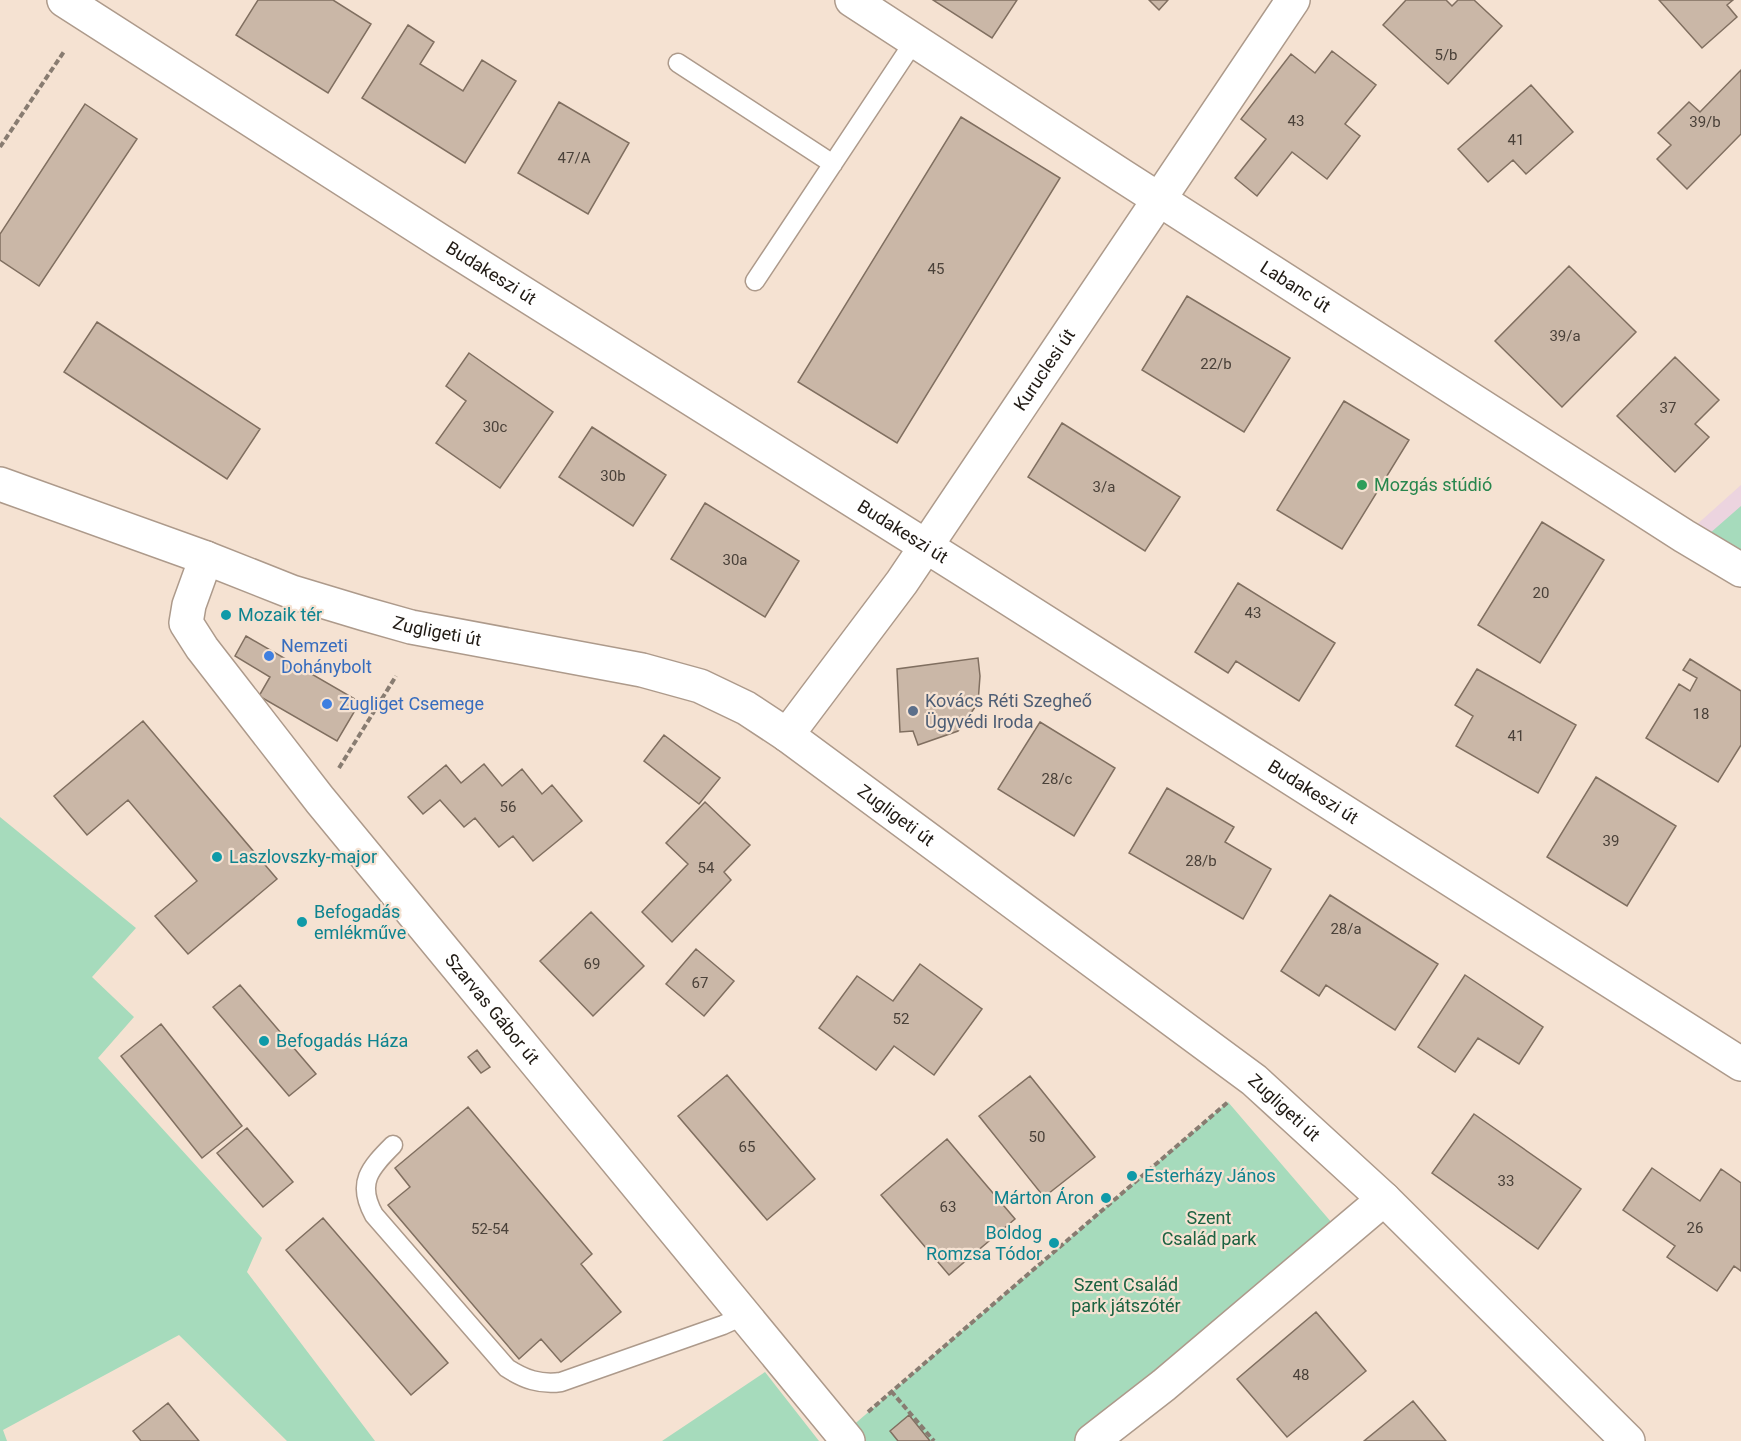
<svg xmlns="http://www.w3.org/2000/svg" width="1741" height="1441" viewBox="0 0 1741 1441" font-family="Roboto,sans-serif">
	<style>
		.education { fill: #ecd4df }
		.green { fill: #a6dbbc }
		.building { fill: #cab7a7; stroke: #806f60; stroke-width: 1.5 }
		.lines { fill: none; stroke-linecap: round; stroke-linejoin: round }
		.service-casing { stroke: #ad9a8b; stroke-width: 21 }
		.minor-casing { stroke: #ad9a8b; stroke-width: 36 }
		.tertiary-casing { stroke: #ad9a8b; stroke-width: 36 }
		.secondary-casing { stroke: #ad9a8b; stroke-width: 36 }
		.path { stroke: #887c71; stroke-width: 4; stroke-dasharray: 6 3; stroke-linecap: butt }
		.service { stroke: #fff; stroke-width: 18 }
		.minor { stroke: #fff; stroke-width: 33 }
		.tertiary { stroke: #fff; stroke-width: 33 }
		.secondary { stroke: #fff; stroke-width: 33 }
		.leisure-dot { fill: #2e9e5b; stroke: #f5e2d2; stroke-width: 2 }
		.culture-dot { fill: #0f9aa8; stroke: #f5e2d2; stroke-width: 2 }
		.shop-dot { fill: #3f7fe0; stroke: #f5e2d2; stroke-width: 2 }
		.service-dot { fill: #5c6f8a; stroke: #f5e2d2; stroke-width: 2 }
		.labels { text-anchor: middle; stroke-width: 4.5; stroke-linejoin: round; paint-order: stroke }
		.number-label { font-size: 15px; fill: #4a4139 }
		.street-label { font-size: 18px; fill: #201a14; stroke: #f5e2d2 }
		.leisure-label { font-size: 18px; fill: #27864d; stroke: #f5e2d2; text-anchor: start }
		.culture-label { font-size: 18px; fill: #0d838f; stroke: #f5e2d2; text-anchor: start }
		.shop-label { font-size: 18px; fill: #366cbe; stroke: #f5e2d2; text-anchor: start }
		.service-label { font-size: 18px; fill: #4e5e75; stroke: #f5e2d2; text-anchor: start }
		.park-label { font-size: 18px; fill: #1a6241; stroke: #f5e2d2 }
	</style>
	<rect width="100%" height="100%" fill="#f5e2d2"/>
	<!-- education -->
	<path class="education" d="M1741 485V570L1684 536Z"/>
	<!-- green -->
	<path class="green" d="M1741 506V553L1709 534Z
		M0 817 136 928 92 977 134 1017 98 1058 262 1238 247 1272 375 1441H287L179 1335 3 1430 7 1441H0Z
		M1228 1102 1338 1230 1083 1441H848L843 1434Z
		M765 1372 819 1441H662Z"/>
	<!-- building -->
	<path class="building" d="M258 0H333L371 24 328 93 236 35Z
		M933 0H1017L992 38Z
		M1149 0H1168L1159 10Z
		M1406 0H1446L1452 6 1458 0H1474L1502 26 1448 84 1383 25Z
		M1659 0H1733L1727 5 1737 17 1702 48Z
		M408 25 434 42 420 64 463 91 482 60 516 81 465 163 362 98Z
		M1332 51 1376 85 1345 124 1360 136 1327 179 1292 152 1257 196 1235 178 1266 139 1241 119 1291 54 1315 73Z
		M1741 70V134L1687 189 1657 159 1671 145 1658 133 1689 102 1700 112Z
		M1531 85 1573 132 1526 174 1513 160 1488 182 1458 149Z
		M559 102 629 143 588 214 518 173Z
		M85 104 137 139 39 286 0 260V234Z
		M961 117 1060 178 897 443 798 382Z
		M1569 266 1636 332 1562 407 1495 341Z
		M1187 296 1290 358 1244 432 1142 370Z
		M97 322 260 429 227 479 64 372Z
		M469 353 553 412 500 488 436 443 466 401 446 386Z
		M1675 357 1719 400 1695 424 1709 437 1675 472 1617 416Z
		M1344 401 1409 440 1342 549 1277 510Z
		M1062 423 1180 497 1145 551 1028 477Z
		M592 427 666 475 633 526 559 477Z
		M705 503 799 561 765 617 671 559Z
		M1542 522 1604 560 1540 663 1478 625Z
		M1238 583 1335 643 1299 701 1236 661 1228 673 1195 652Z
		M246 636 360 702 337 741 259 696 270 677 235 656Z
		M978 658 980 676 978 703 958 731 918 745 913 731 900 732 897 669Z
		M1690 659 1741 691V745L1718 782 1646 738 1679 684 1690 691 1697 678 1683 670Z
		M1477 669 1576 725 1538 793 1456 746 1473 716 1455 705Z
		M143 721 277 879 188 954 155 916 197 881 128 800 87 835 54 796Z
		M1040 722 1115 768 1074 836 998 789Z
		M664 735 720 778 699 804 644 761Z
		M484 764 502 786 522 769 542 794 552 785 582 821 533 861 513 836 499 847 475 818 464 827 440 800 423 814 408 797 446 765 461 783Z
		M1596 777 1676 826 1627 906 1547 857Z
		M1167 788 1234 827 1225 842 1271 869 1243 919 1129 853Z
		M705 802 750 845 724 872 731 880 672 942 642 912 688 864 666 843Z
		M1330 895 1438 964 1395 1030 1326 985 1319 996 1281 971Z
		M591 912 644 966 593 1016 540 961Z
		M696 949 734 981 704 1016 666 984Z
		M920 964 982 1009 934 1075 894 1046 876 1070 819 1028 857 976 893 1001Z
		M1465 975 1543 1027 1519 1064 1478 1038 1455 1072 1418 1047Z
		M240 985 316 1074 289 1096 213 1007Z
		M161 1024 242 1126 202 1158 121 1056Z
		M477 1050 490 1067 481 1073 468 1057Z
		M727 1075 815 1179 767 1220 678 1116Z
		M1030 1076 1095 1157 1044 1197 979 1116Z
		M468 1107 592 1254 581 1264 621 1312 561 1362 541 1339 519 1359 388 1205 410 1187 395 1168Z
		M1474 1114 1581 1189 1538 1249 1432 1173Z
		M247 1128 293 1182 263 1207 217 1153Z
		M947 1139 1015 1219 949 1275 881 1195Z
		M1652 1168 1700 1201 1721 1169 1741 1183V1271L1734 1266 1717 1291 1667 1257 1675 1246 1623 1210Z
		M323 1218 448 1363 411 1395 286 1250Z
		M1316 1312 1366 1371 1287 1437 1237 1379Z
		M1413 1401 1446 1441H1364Z
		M168 1403 199 1441H141L133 1431Z
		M909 1415 930 1441H898L890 1431Z"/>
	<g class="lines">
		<!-- service casing -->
		<g class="service-casing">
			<path id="service" d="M678 63 833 164
				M755 281 915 40
				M393 1145C370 1168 356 1183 374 1215L507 1368C524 1379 540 1385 561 1382L723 1325 745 1315"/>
		</g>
		<!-- minor casing -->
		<g class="minor-casing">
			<g id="minor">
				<path id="s1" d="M852 0 1121 175 1684 536 1741 570"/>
				<path id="s2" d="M206 558 189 605 186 623 202 648 320 800 848 1441"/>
				<path id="s3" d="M787 735 902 582 1293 0"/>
				<path d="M1092 1441 1164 1385 1384 1199"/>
			</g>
		</g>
		<!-- tertiary casing -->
		<g class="tertiary-casing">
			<g id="tertiary">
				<path id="s4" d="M0 484 206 558 292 592 365 614 411 627 642 670 700 686 746 708 787 735 1254 1080 1384 1199 1628 1441"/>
			</g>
		</g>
		<!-- secondary casing -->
		<g class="secondary-casing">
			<g id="secondary">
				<path id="s5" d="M64 0 440 241 959 567 1741 1064"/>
			</g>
		</g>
		<!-- path -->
		<path class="path" d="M0 147 65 50
			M339 768 396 676
			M891 1391 934 1441
			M868 1412 1228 1102"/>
		<!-- service -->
		<use href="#service" class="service"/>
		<!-- minor -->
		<use href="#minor" class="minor"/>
		<!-- tertiary -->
		<use href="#tertiary" class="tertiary"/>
		<!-- secondary -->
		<use href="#secondary" class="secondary"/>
	</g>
	<!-- markers -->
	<circle class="leisure-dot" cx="1362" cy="485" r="6"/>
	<g class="culture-dot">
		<circle cx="226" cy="615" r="6"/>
		<circle cx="217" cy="857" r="6"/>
		<circle cx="302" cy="922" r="6"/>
		<circle cx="264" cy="1041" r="6"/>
		<circle cx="1132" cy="1176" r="6"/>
		<circle cx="1106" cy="1198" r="6"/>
		<circle cx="1054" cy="1243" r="6"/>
	</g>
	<g class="shop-dot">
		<circle cx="269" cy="656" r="6"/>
		<circle cx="327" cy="704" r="6"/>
	</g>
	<circle class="service-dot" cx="913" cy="711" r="6"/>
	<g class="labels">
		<!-- number labels -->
		<g class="number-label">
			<text x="1446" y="60">5/b</text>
			<text x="1296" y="126">43</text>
			<text x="1705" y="127">39/b</text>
			<text x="1516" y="145">41</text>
			<text x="574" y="163">47/A</text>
			<text x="936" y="274">45</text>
			<text x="1565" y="341">39/a</text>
			<text x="1216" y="369">22/b</text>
			<text x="1668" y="413">37</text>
			<text x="495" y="432">30c</text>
			<text x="613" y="481">30b</text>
			<text x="1104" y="492">3/a</text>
			<text x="735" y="565">30a</text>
			<text x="1541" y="598">20</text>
			<text x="1253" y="618">43</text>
			<text x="1701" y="719">18</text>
			<text x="1516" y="741">41</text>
			<text x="1057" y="784">28/c</text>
			<text x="508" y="812">56</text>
			<text x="1611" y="846">39</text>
			<text x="1201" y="866">28/b</text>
			<text x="706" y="873">54</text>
			<text x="1346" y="934">28/a</text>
			<text x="592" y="969">69</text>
			<text x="700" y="988">67</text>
			<text x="901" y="1024">52</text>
			<text x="1037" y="1142">50</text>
			<text x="747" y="1152">65</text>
			<text x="1506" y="1186">33</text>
			<text x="948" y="1212">63</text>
			<text x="1695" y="1233">26</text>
			<text x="490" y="1234">52-54</text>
			<text x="1301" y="1380">48</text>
		</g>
		<!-- street labels -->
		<g class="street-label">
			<text dy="6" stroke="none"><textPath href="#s5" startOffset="507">Budakeszi út</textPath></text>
			<text dy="6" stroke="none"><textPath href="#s1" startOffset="528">Labanc út</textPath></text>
			<text dy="6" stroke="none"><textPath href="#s3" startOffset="447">Kuruclesi út</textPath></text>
			<text dy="6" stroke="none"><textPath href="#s5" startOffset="993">Budakeszi út</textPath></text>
			<text dy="6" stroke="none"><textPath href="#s4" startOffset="462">Zugligeti út</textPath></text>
			<text dy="6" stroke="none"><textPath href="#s5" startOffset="1479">Budakeszi út</textPath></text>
			<text dy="6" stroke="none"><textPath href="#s4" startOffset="966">Zugligeti út</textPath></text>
			<text dy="6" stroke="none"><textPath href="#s2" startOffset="561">Szarvas Gábor út</textPath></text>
			<text dy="6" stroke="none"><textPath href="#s4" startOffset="1452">Zugligeti út</textPath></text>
		</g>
		<!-- leisure labels -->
		<g class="leisure-label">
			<text x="1374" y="491">Mozgás stúdió</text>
		</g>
		<!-- culture labels -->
		<g class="culture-label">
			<text x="238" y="621">Mozaik tér</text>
			<text x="229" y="863">Laszlovszky-major</text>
			<text x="314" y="918">Befogadás<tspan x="314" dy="21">emlékműve</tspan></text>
			<text x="276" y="1047">Befogadás Háza</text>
			<text x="1144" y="1182">Esterházy János</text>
			<text x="1094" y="1204" text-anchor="end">Márton Áron</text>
			<text x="1042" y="1239" text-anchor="end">Boldog<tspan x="1042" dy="21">Romzsa Tódor</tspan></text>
		</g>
		<!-- shop labels -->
		<g class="shop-label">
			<text x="281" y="652">Nemzeti<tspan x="281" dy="21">Dohánybolt</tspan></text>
			<text x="339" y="710">Zugliget Csemege</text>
		</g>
		<!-- service labels -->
		<g class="service-label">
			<text x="925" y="707">Kovács Réti Szegheő<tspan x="925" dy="21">Ügyvédi Iroda</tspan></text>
		</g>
		<!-- park labels -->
		<g class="park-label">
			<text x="1209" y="1224">Szent<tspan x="1209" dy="21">Család park</tspan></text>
			<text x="1126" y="1291">Szent Család<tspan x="1126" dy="21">park játszótér</tspan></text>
		</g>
	</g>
</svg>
